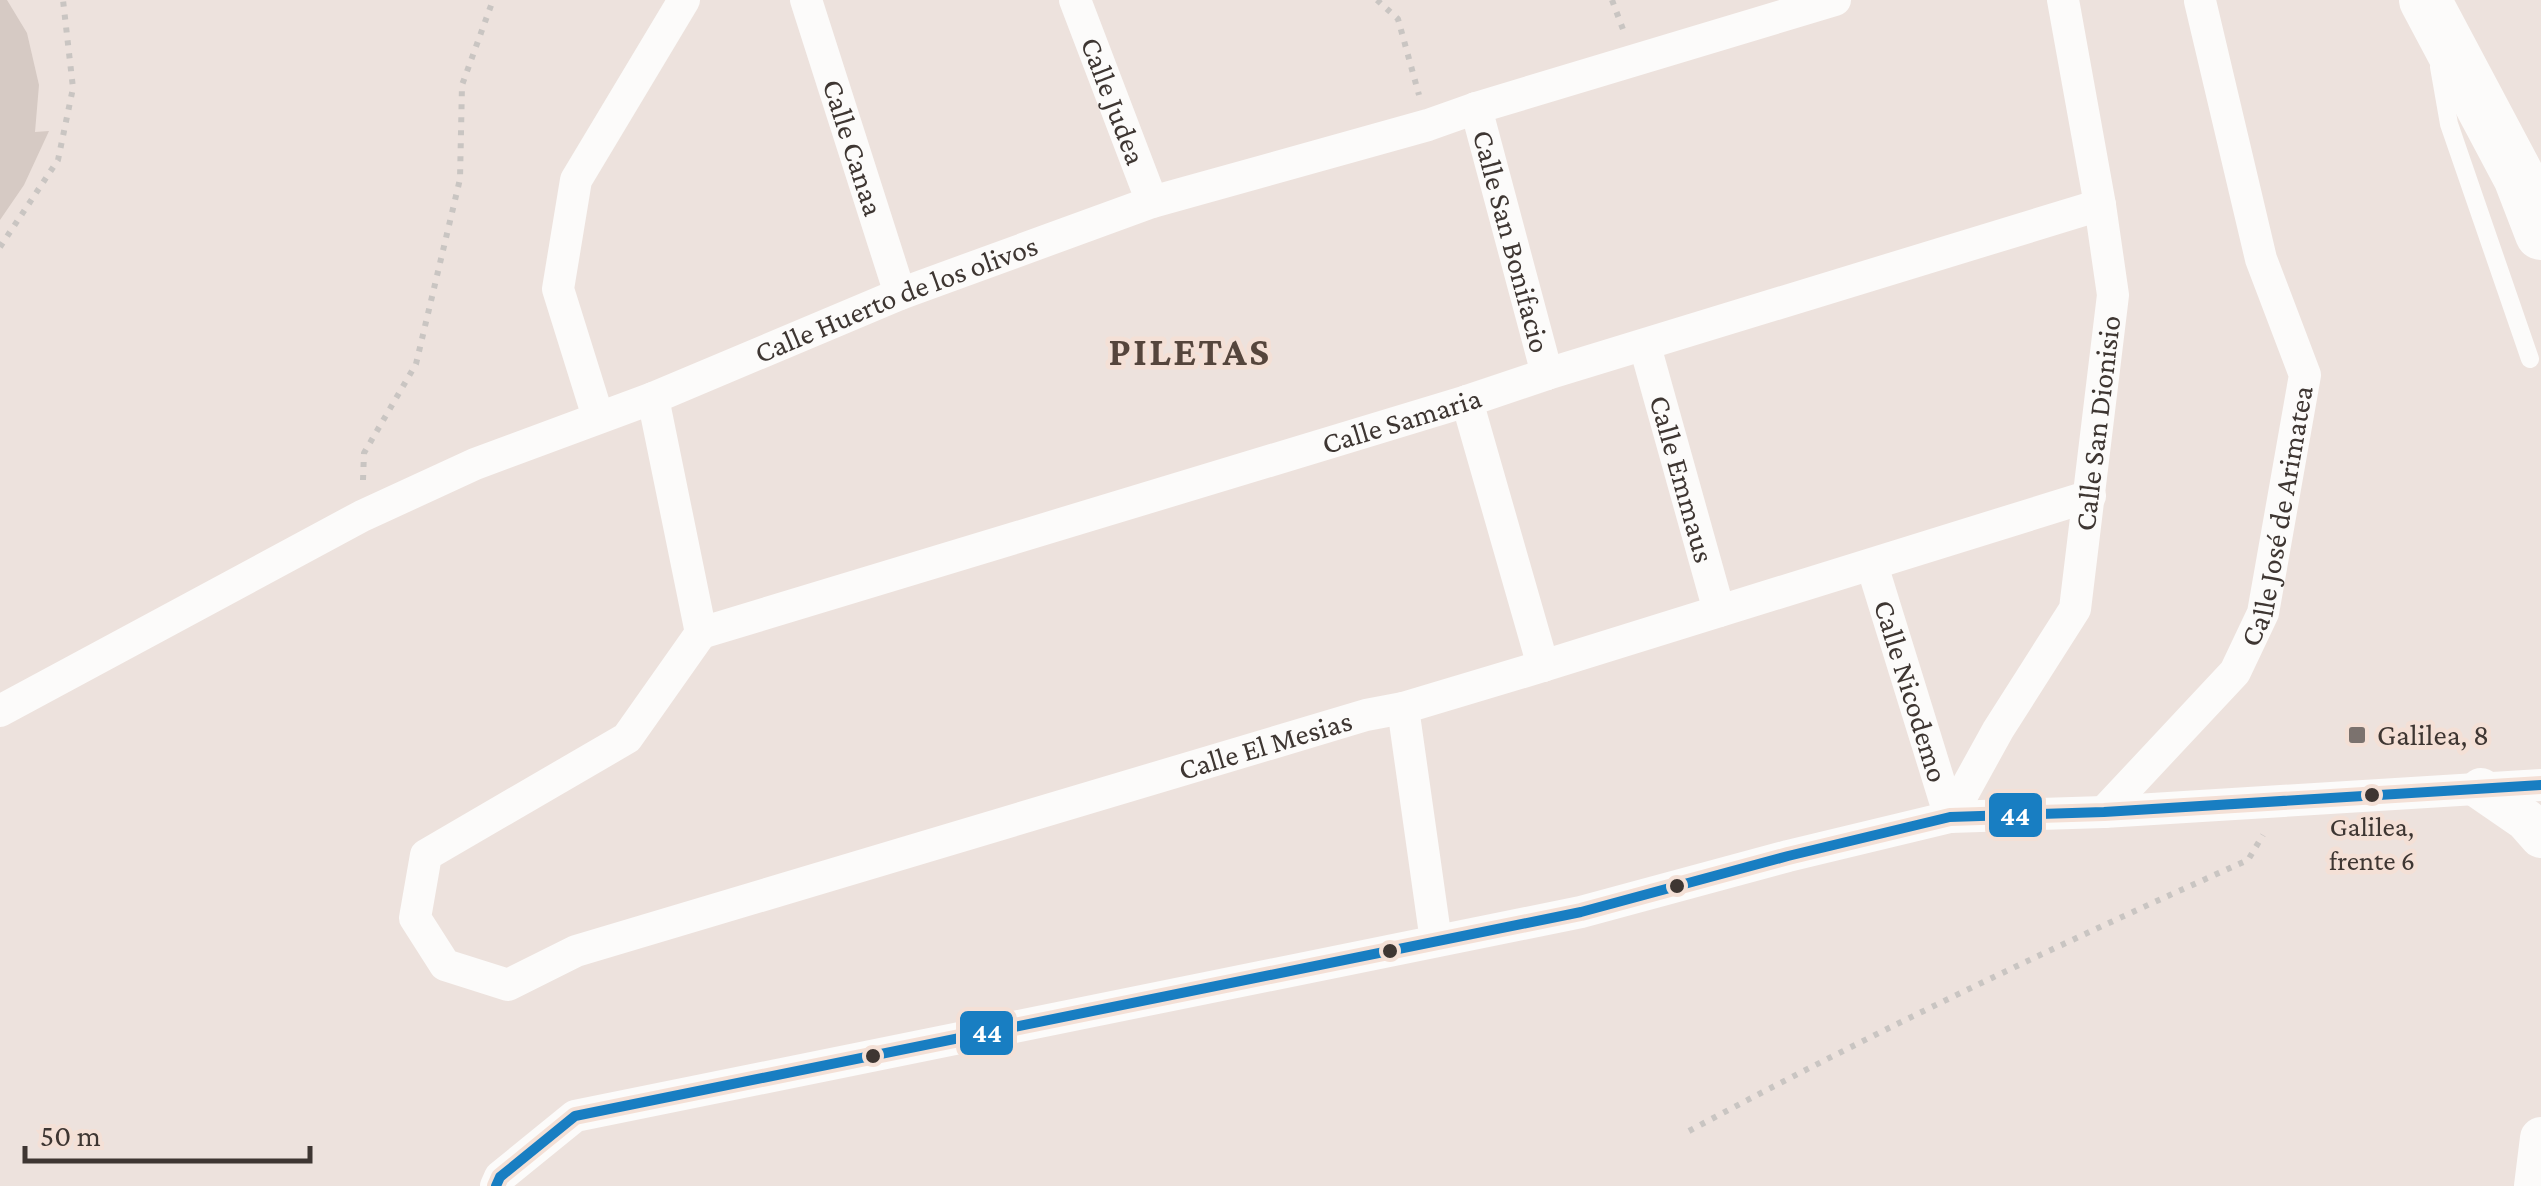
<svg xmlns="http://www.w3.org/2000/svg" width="2541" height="1186" viewBox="0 0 2541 1186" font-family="'Crimson Pro',serif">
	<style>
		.building { fill: #d6cac4 }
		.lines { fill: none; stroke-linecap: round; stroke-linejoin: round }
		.path { stroke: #c9c5c2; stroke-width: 6; stroke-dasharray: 5 8; stroke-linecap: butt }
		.service { stroke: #fcfbfa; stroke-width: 18 }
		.minor { stroke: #fcfbfa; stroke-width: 32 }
		.tertiary { stroke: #fcfbfa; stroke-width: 42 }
		.primary { stroke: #fcfbfa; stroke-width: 52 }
		.bus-1-casing { stroke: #f4e0d6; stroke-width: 18 }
		.bus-1 { stroke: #187ec2; stroke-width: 10 }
		.poi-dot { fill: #7b726e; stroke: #f4e0d6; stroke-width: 4 }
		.bus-dot { fill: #3e3632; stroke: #f4e0d6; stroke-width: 4 }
		.labels { text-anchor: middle; stroke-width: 9; stroke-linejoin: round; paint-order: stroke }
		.bus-label { font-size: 28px; fill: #3e3632; stroke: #f4e0d6 }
		.street-label { font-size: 30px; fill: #3e3632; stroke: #f4e0d6 }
		.poi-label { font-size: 30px; fill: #3e3632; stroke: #f4e0d6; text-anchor: start }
		.district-label { font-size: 40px; font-weight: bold; letter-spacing: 2.5px; fill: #55453c; stroke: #f4e0d6 }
		.line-badge { stroke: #f4e0d6; stroke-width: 4 }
		.badge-label { font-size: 28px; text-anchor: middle; font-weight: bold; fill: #fff }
	</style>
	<rect width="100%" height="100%" fill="#ede2dd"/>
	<!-- building -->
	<path class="building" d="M0 0H7L27 33 39 85 35 132 49 131 24 185 0 220Z"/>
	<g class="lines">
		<!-- path -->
		<path class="path" d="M1377 0 1398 19 1419 95
			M1612 0 1624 32
			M0 247 58 160 73 88 63 0
			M363 480 364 453 416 364 460 179 462 85 493 0
			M1689 1131C1872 1033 2059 944 2248 860L2263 835"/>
		<!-- service -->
		<path class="service" d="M2439 67 2449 124 2530 359"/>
		<!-- minor -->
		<g class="minor">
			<path id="s1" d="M806 0 900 294"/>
			<path id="s2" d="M1075 0 1152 202"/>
			<path id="s3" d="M1476 108 1547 374"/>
			<path id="s4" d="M1645 346 1719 611"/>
			<path id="s5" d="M653 398 701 633 627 738 426 855 415 918 445 965 508 985 576 951 1366 715 1403 708 1543 666 2090 496"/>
			<path d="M1467 401 1543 666"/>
			<path d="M598 417 558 289 576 180 684 0"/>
			<path id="s6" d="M1872 565 1950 817"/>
			<path id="s7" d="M701 633 1467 401 1547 374 2100 205"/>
			<path d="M1403 708 1436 941"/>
			<path id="s8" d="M0 711 362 516 475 464 653 398 900 294 1152 202 1428 125 1476 108 1835 0"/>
			<path id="s9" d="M2104 812 2235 672 2263 613 2305 375 2261 259 2200 1"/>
			<path id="s10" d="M1950 817 1998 730 2075 609 2113 295 2100 205 2063 0"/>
			<path d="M496 1186 500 1177 575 1116 1581 912 1788 856 1950 817 2104 812 2541 785"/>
		</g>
		<!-- tertiary -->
		<path class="tertiary" d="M2481 789 2526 820 2541 837
			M2535 1186 2541 1138"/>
		<!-- primary -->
		<path class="primary" d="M2425 0 2519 177 2541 234"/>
		<!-- bus-1 casing -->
		<g class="bus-1-casing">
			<path id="bus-1" d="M496 1186 500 1177 575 1116 1581 912 1788 856 1950 817 2104 812 2541 785"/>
		</g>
		<!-- bus-1 -->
		<use href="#bus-1" class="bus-1"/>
	</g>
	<!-- markers -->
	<rect class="poi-dot" x="2347" y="725" width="20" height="20" rx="5"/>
	<g class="bus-dot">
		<circle cx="2372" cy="795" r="9"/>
		<circle cx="1677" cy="886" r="9"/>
		<circle cx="1390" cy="951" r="9"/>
		<circle cx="873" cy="1056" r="9"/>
	</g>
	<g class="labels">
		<!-- bus labels -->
		<g class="bus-label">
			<text x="2372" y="836">Galilea,<tspan x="2372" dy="34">frente 6</tspan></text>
		</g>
		<!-- street labels -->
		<g class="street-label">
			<text dy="10" stroke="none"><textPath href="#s2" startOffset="108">Calle Judea</textPath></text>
			<text dy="10" stroke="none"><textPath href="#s1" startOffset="155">Calle Canaa</textPath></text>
			<text dy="10" stroke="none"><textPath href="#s3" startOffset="138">Calle San Bonifacio</textPath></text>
			<text dy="10" stroke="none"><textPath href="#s8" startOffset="988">Calle Huerto de los olivos</textPath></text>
			<text dy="10" stroke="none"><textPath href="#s7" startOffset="732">Calle Samaria</textPath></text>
			<text dy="10" stroke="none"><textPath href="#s10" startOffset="430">Calle San Dionisio</textPath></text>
			<text dy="10" stroke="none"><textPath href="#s4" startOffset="138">Calle Emmaus</textPath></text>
			<text dy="10" stroke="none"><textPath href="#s9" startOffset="355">Calle José de Arimatea</textPath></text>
			<text dy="10" stroke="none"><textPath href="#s6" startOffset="132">Calle Nicodemo</textPath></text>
			<text dy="10" stroke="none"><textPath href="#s5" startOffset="1582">Calle El Mesias</textPath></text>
		</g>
		<!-- poi labels -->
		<g class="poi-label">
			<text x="2377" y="745">Galilea, 8</text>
		</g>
		<!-- district labels -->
		<g class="district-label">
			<text x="1190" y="365">PILETAS</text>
		</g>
	</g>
	<g class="line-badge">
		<rect x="1987" y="791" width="57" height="48" rx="10" fill="#187ec2"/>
		<rect x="958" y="1009" width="57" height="48" rx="10" fill="#187ec2"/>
	</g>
	<g class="badge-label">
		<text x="2015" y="825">44</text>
		<text x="987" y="1042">44</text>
	</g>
	<!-- scale -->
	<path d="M25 1146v15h285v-15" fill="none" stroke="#3e3632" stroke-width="5"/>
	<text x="40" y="1146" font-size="30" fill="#3e3632" stroke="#f4e0d6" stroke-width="8" paint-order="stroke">50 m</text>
</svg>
